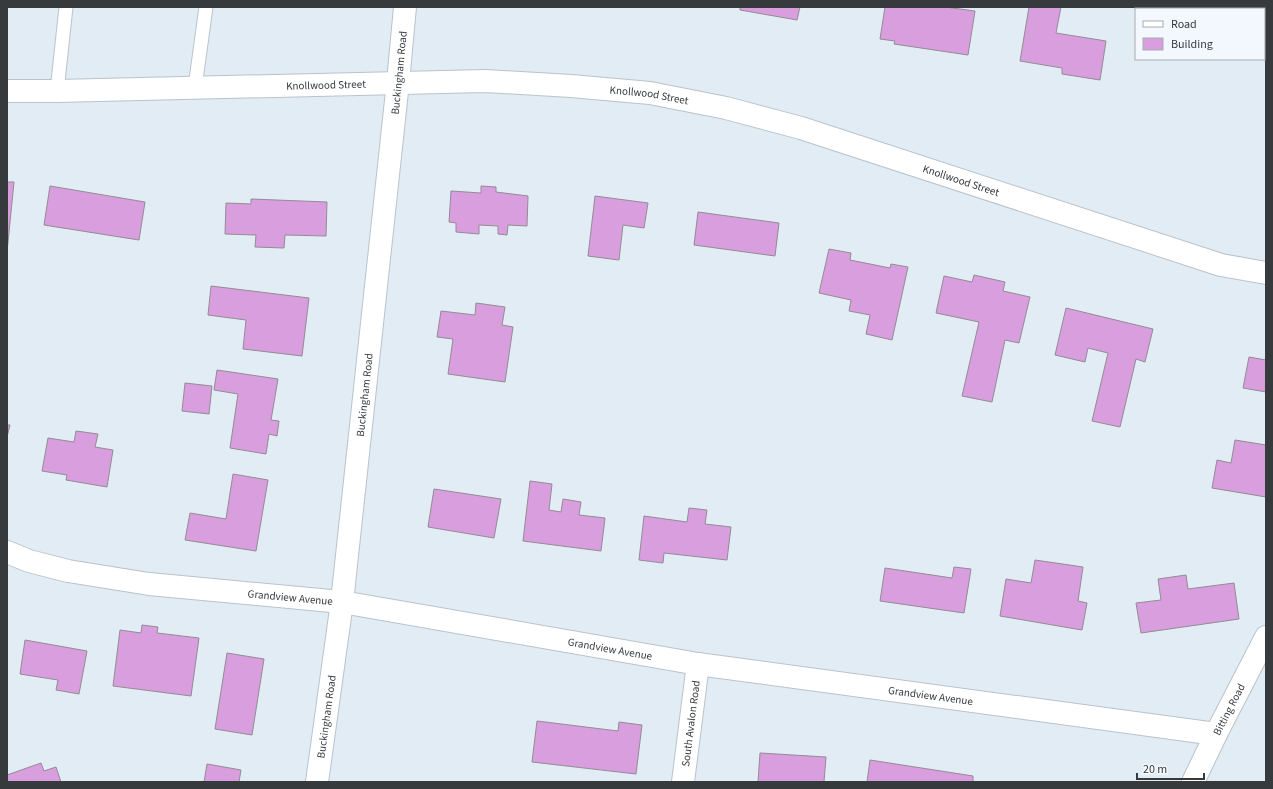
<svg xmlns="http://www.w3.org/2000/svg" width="1273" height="789" viewBox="0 0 1273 789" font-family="'Source Sans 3',sans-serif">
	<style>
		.building { fill: #d99ede; stroke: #938b94 }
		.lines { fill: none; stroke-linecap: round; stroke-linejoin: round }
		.service-casing { stroke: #b9c3cb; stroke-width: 15 }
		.minor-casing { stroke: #b9c3cb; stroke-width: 24 }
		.secondary-casing { stroke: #b9c3cb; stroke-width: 24 }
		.service { stroke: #fff; stroke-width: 13 }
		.minor { stroke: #fff; stroke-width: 22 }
		.secondary { stroke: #fff; stroke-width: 22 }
		.labels { text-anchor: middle; stroke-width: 3; stroke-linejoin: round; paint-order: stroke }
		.street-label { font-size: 11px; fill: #363a3d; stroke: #f2f8fd }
	</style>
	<rect width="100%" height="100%" fill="#e1ecf4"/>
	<!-- building -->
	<path class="building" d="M740 7H800L797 20 740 10Z
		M885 7H945L975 11 968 55 894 44 895 41 880 39Z
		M1029 7H1061L1056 33 1106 41 1100 80 1062 74V68L1020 61Z
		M7 182H14L7 252Z
		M50 186 145 202 139 240 44 225Z
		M481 186 496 187V192L528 196 527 226 508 225 507 235 498 234V226L479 225V234L456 232V223L449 222 451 191 481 193Z
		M595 196 648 203 644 228 623 225 619 260 588 256Z
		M251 199 327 202 326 236 285 235 284 248 255 247 256 235 225 234 226 203 251 204Z
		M698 212 779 223 775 256 694 245Z
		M829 249 851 253 850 260 890 268 891 264 908 267 892 340 866 334 870 315 849 311 851 300 819 293Z
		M974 275 1005 282 1003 291 1030 297 1019 343 1005 340 992 402 962 396 979 322 936 313 944 276 972 282Z
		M211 286 309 298 302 356 243 349 246 320 208 315Z
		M476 303 505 307 502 325 513 327 505 382 448 374 453 339 437 337 441 311 475 315Z
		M1066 308 1153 329 1145 362 1136 359 1120 427 1092 421 1108 353 1088 348 1085 362 1055 355Z
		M1249 357 1266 360V392L1243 388Z
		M217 370 278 379 271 420 279 421 277 436 269 434 266 454 230 448 238 394 214 390Z
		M185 383 212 386 209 414 182 411Z
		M7 425H10L7 437Z
		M76 431 98 434 95 447 113 450 107 487 66 480 67 475 42 471 48 438 74 442Z
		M1235 440 1266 445V497L1212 488 1217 460 1231 463Z
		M233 474 268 480 256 551 185 540 190 513 226 519Z
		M530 481 552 484 549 510 561 512 563 499 581 502 579 515 605 518 601 551 523 541Z
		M434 489 501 499 494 538 428 527Z
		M689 508 707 510 705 524 731 527 727 560 664 553 663 563 639 560 644 516 687 522Z
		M1035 560 1083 567 1078 601 1087 603 1082 630 1000 616 1006 579 1031 583Z
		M954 567 971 569 964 613 880 601 885 568 952 578Z
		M1186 575 1188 589 1234 583 1239 619 1141 633 1136 603 1161 600 1158 579Z
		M142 625 158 627 157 633 199 638 191 696 113 686 120 630 141 633Z
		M25 640 87 651 79 694 56 690 58 680 20 674Z
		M227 653 264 659 252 735 215 729Z
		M537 721 618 731 619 722 642 725 636 774 532 762Z
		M760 753 826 757 824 782H758Z
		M870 760 973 776V782H867Z
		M41 763 44 771 56 767 61 782H7V775Z
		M207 764 241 770 239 782H204Z"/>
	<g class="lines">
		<!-- service casing -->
		<g class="service-casing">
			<path id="service" d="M195 87 206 7
				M57 91 66 7"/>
		</g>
		<!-- minor casing -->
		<g class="minor-casing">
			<g id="minor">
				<path id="s1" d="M7 552 29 561 68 571 149 584 342 602 698 664 1216 734"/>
				<path id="s2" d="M317 782 342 602 398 82 405 7"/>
				<path id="s3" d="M683 782 698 664"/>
				<path id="s4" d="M1193 782 1216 734 1266 637"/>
			</g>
		</g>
		<!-- secondary casing -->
		<g class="secondary-casing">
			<g id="secondary">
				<path id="s5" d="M7 91H57L485 81 571 86 650 93 726 108 801 128 1221 265 1266 273"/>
			</g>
		</g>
		<!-- service -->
		<use href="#service" class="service"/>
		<!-- minor -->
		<use href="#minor" class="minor"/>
		<!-- secondary -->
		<use href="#secondary" class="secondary"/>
	</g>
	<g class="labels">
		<!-- street labels -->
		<g class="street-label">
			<text dy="4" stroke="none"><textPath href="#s2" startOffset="714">Buckingham Road</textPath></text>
			<text dy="4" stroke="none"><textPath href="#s5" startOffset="319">Knollwood Street</textPath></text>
			<text dy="4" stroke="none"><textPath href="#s5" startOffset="643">Knollwood Street</textPath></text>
			<text dy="4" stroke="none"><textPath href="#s5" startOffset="967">Knollwood Street</textPath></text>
			<text dy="4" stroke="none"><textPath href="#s2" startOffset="390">Buckingham Road</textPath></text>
			<text dy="4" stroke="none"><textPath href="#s1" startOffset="288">Grandview Avenue</textPath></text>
			<text dy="4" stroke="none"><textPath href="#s1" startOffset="612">Grandview Avenue</textPath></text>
			<text dy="4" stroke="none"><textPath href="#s1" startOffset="936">Grandview Avenue</textPath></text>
			<text dy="4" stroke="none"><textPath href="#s4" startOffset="81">Bitting Road</textPath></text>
			<text dy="4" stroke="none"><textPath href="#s2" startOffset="66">Buckingham Road</textPath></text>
			<text dy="4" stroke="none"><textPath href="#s3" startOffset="59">South Avalon Road</textPath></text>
		</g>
	</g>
	<!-- border -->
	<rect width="1273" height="789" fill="none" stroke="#363a3d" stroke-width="16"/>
	<!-- legend -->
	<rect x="1135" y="8" width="130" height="52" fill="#f2f8fd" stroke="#a7acb0"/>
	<rect x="1143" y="21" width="20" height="6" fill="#ffffff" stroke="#a7acb0"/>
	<text x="1171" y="28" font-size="12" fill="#363a3d">Road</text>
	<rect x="1143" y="38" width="20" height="12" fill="#d99ede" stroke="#a7acb0"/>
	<text x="1171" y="48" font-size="12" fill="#363a3d">Building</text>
	<!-- scale -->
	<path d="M1137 773v6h67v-6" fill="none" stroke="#363a3d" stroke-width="2"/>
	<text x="1143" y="773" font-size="12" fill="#363a3d" stroke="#f2f8fd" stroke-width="3" paint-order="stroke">20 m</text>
</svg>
